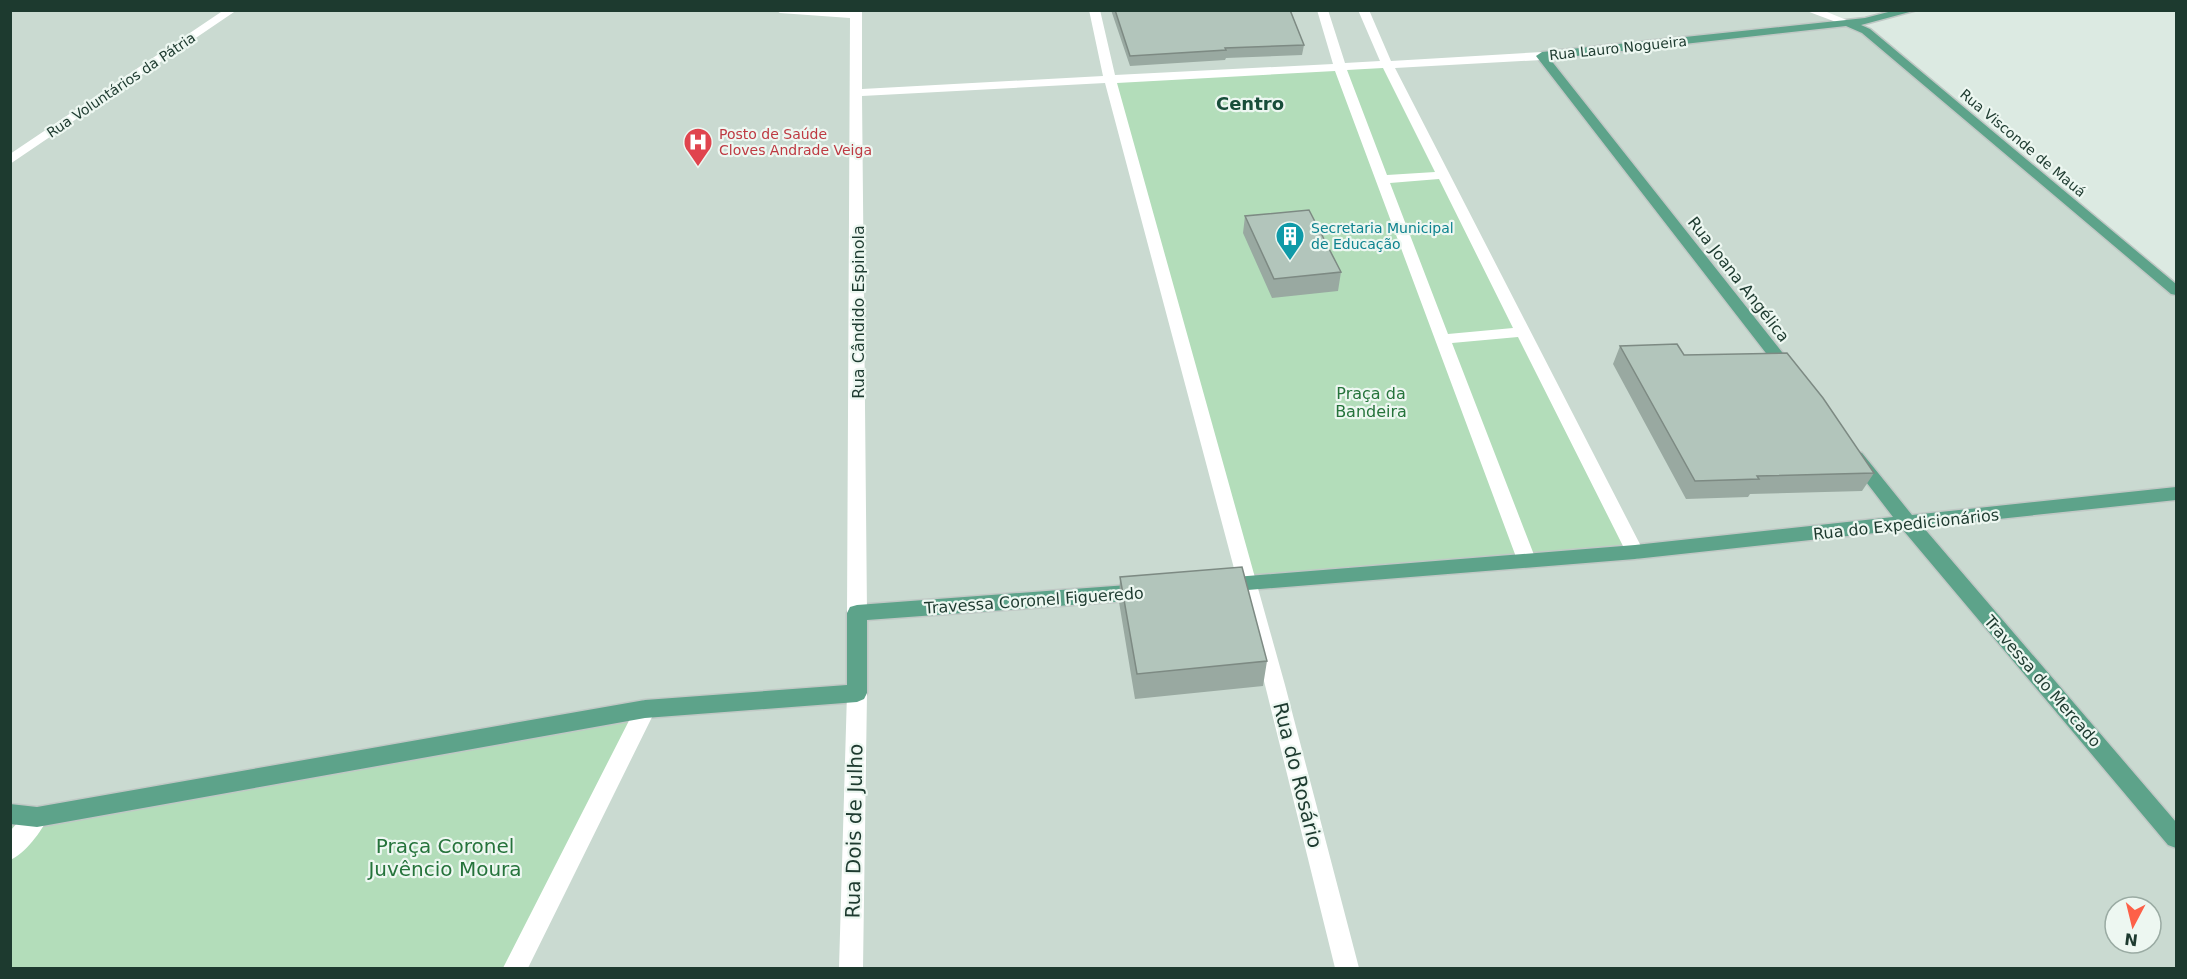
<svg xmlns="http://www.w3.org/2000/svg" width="2187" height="979" viewBox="0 0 2187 979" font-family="'DejaVu Sans',sans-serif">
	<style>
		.built { fill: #cadad1; fill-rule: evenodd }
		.green { fill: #b3ddba }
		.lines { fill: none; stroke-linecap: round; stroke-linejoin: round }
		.major-casing { stroke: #c0c8c5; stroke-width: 3 }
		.minor { fill: #fff; fill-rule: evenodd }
		.major { fill: #5da38a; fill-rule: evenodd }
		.wall { fill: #99a9a1 }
		.building { fill: #b2c5bb; stroke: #7d8a83; stroke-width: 1.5 }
		.labels { text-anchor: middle; stroke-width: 4.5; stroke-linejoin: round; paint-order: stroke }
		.far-street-label { font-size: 14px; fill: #1d3a2f; stroke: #edf7f1 }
		.far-health-label { font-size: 14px; fill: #be3a42; stroke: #edf7f1; text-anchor: start }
		.far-culture-label { font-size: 14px; fill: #0d838f; stroke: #edf7f1; text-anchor: start }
		.street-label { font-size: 16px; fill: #1d3a2f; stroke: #edf7f1 }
		.park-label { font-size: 16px; fill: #25733b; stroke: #edf7f1 }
		.far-district-label { font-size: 18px; font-weight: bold; fill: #184d3a; stroke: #edf7f1 }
		.near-street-label { font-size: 20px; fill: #1d3a2f; stroke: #edf7f1 }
		.near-park-label { font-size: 20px; fill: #25733b; stroke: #edf7f1 }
	</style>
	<rect width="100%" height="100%" fill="#dceae2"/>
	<!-- built -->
	<path class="built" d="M1809 10 1866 31 2176 291V968H11L10 11ZM2115 907H2151V943H2115Z"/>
	<!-- green -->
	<path class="green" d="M1387 64 1635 552 1247 583 1110 79Z
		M645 709 515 968H11V814Z"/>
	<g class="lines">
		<!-- major casing -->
		<g class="major-casing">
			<path id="major" d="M1896 10H1917L1861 25 1870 29 2176 284V295L2171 294 1862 33 1846 26 1550 59 1797 371 1795 375H1783L1536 56 1542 52 1865 18Z
				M1856 451 1862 453 1912 515 2176 487V500L1923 527 2176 822V848L2168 845 1903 530 1635 559 1223 592 1216 590 1213 585 1216 580 1223 578 1635 545 1893 517 1847 457 1850 453Z
				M1141 584 1148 587 1151 592 1148 597 1141 600 867 620V693L864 699 857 702 645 718 37 827 10 824V804L37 807 645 700 847 685V613L850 607 857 605Z"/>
		</g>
		<!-- minor -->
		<path class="minor" d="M224 10H237L10 164V154Z
			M775 10H862V89L1103 76 1089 10H1100L1115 75 1333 64 1317 10H1328L1345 63 1380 61 1358 10H1369L1391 61 1542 52 1548 56 1542 60 1395 68 1644 552 1642 557 1635 559 1628 557 1626 552 1518 337 1452 343 1536 560 1533 565 1526 567 1519 565 1335 71 1117 83 1285 685 1359 968H1335L1265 685 1105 83 862 96 867 613 864 619 857 621 850 619 847 613 850 18 780 13ZM1383 68 1435 172 1387 175 1347 70ZM1439 179 1513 328 1448 334 1390 183Z
			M1804 10H1822L1854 23 1852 25H1844Z
			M857 684 864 687 867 693 863 968H839L847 693 850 687Z
			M645 700 652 703 656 709 528 968H503L638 703Z
			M37 807 45 810 48 817C42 831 25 854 10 860V831L29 810Z"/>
		<!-- major -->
		<use href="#major" class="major"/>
	</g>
	<!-- wall -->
	<path class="wall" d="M1111 10H1290L1304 45 1302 55 1226 58 1225 60 1130 66Z
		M1245 216 1341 272 1338 291 1272 298 1243 233Z
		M1620 346 1874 473 1862 491 1750 494 1748 497 1686 499 1613 364Z
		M1120 577 1267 661 1263 686 1135 699 1119 602Z"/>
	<!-- building -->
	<path class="building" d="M1115 10H1290L1304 45 1225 48 1226 50 1130 56Z
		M1309 210 1341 272 1274 279 1245 216Z
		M1677 344 1684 355 1787 353 1823 398 1874 473 1757 476 1759 479 1695 481 1620 346Z
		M1242 567 1267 661 1137 674 1120 577Z"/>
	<!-- icons -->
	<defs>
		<g id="hospital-pin" transform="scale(1.5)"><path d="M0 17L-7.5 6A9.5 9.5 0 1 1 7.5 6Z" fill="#e0444e" stroke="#edf7f1"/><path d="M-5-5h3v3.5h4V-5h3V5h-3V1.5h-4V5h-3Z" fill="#fff"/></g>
		<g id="building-pin" transform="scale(1.5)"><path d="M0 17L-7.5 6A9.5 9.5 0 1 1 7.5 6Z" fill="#0f9aa8" stroke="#edf7f1"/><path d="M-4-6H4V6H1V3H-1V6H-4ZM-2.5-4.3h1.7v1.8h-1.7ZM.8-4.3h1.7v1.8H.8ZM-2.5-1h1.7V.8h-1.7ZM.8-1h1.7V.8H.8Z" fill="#fff"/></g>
	</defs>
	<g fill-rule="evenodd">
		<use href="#hospital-pin" x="698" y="142"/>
		<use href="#building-pin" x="1290" y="236"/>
	</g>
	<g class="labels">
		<!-- far-street labels -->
		<g class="far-street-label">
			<text transform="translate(1618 48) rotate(-6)" y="5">Rua Lauro Nogueira</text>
			<text transform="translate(121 85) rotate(-34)" y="5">Rua Voluntários da Pátria</text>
			<text transform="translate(2023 143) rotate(40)" y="5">Rua Visconde de Mauá</text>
		</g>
		<!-- far-health labels -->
		<g class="far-health-label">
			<text x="719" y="139">Posto de Saúde<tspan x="719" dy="16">Cloves Andrade Veiga</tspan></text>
		</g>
		<!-- far-culture labels -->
		<g class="far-culture-label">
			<text x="1311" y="233">Secretaria Municipal<tspan x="1311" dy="16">de Educação</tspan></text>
		</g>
		<!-- street labels -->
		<g class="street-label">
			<text transform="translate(1739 279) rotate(52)" y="6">Rua Joana Angélica</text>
			<text transform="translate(858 312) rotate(-90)" y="6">Rua Cândido Espinola</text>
			<text transform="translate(1906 524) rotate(-6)" y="6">Rua do Expedicionários</text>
			<text transform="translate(1034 600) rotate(-4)" y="6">Travessa Coronel Figueredo</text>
			<text transform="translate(2043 681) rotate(49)" y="6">Travessa do Mercado</text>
		</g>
		<!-- park labels -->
		<g class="park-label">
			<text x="1371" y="399">Praça da<tspan x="1371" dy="18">Bandeira</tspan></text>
		</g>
		<!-- far-district labels -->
		<g class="far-district-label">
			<text x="1250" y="110">Centro</text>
		</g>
		<!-- near-street labels -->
		<g class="near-street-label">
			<text transform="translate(1298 775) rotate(76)" y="7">Rua do Rosário</text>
			<text transform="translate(854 831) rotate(-89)" y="7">Rua Dois de Julho</text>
		</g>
		<!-- near-park labels -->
		<g class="near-park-label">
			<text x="445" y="853">Praça Coronel<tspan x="445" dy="23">Juvêncio Moura</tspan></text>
		</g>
	</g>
	<!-- border -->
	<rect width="2187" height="979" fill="none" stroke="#1d3a2f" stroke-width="24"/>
	<!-- north arrow -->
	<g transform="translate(2133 925) rotate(187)"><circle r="28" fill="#edf7f1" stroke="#9aaba3" stroke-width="1.5"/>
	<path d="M0-4.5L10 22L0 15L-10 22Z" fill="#fd6048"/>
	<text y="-9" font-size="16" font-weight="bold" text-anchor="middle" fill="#1d3a2f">N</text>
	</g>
</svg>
